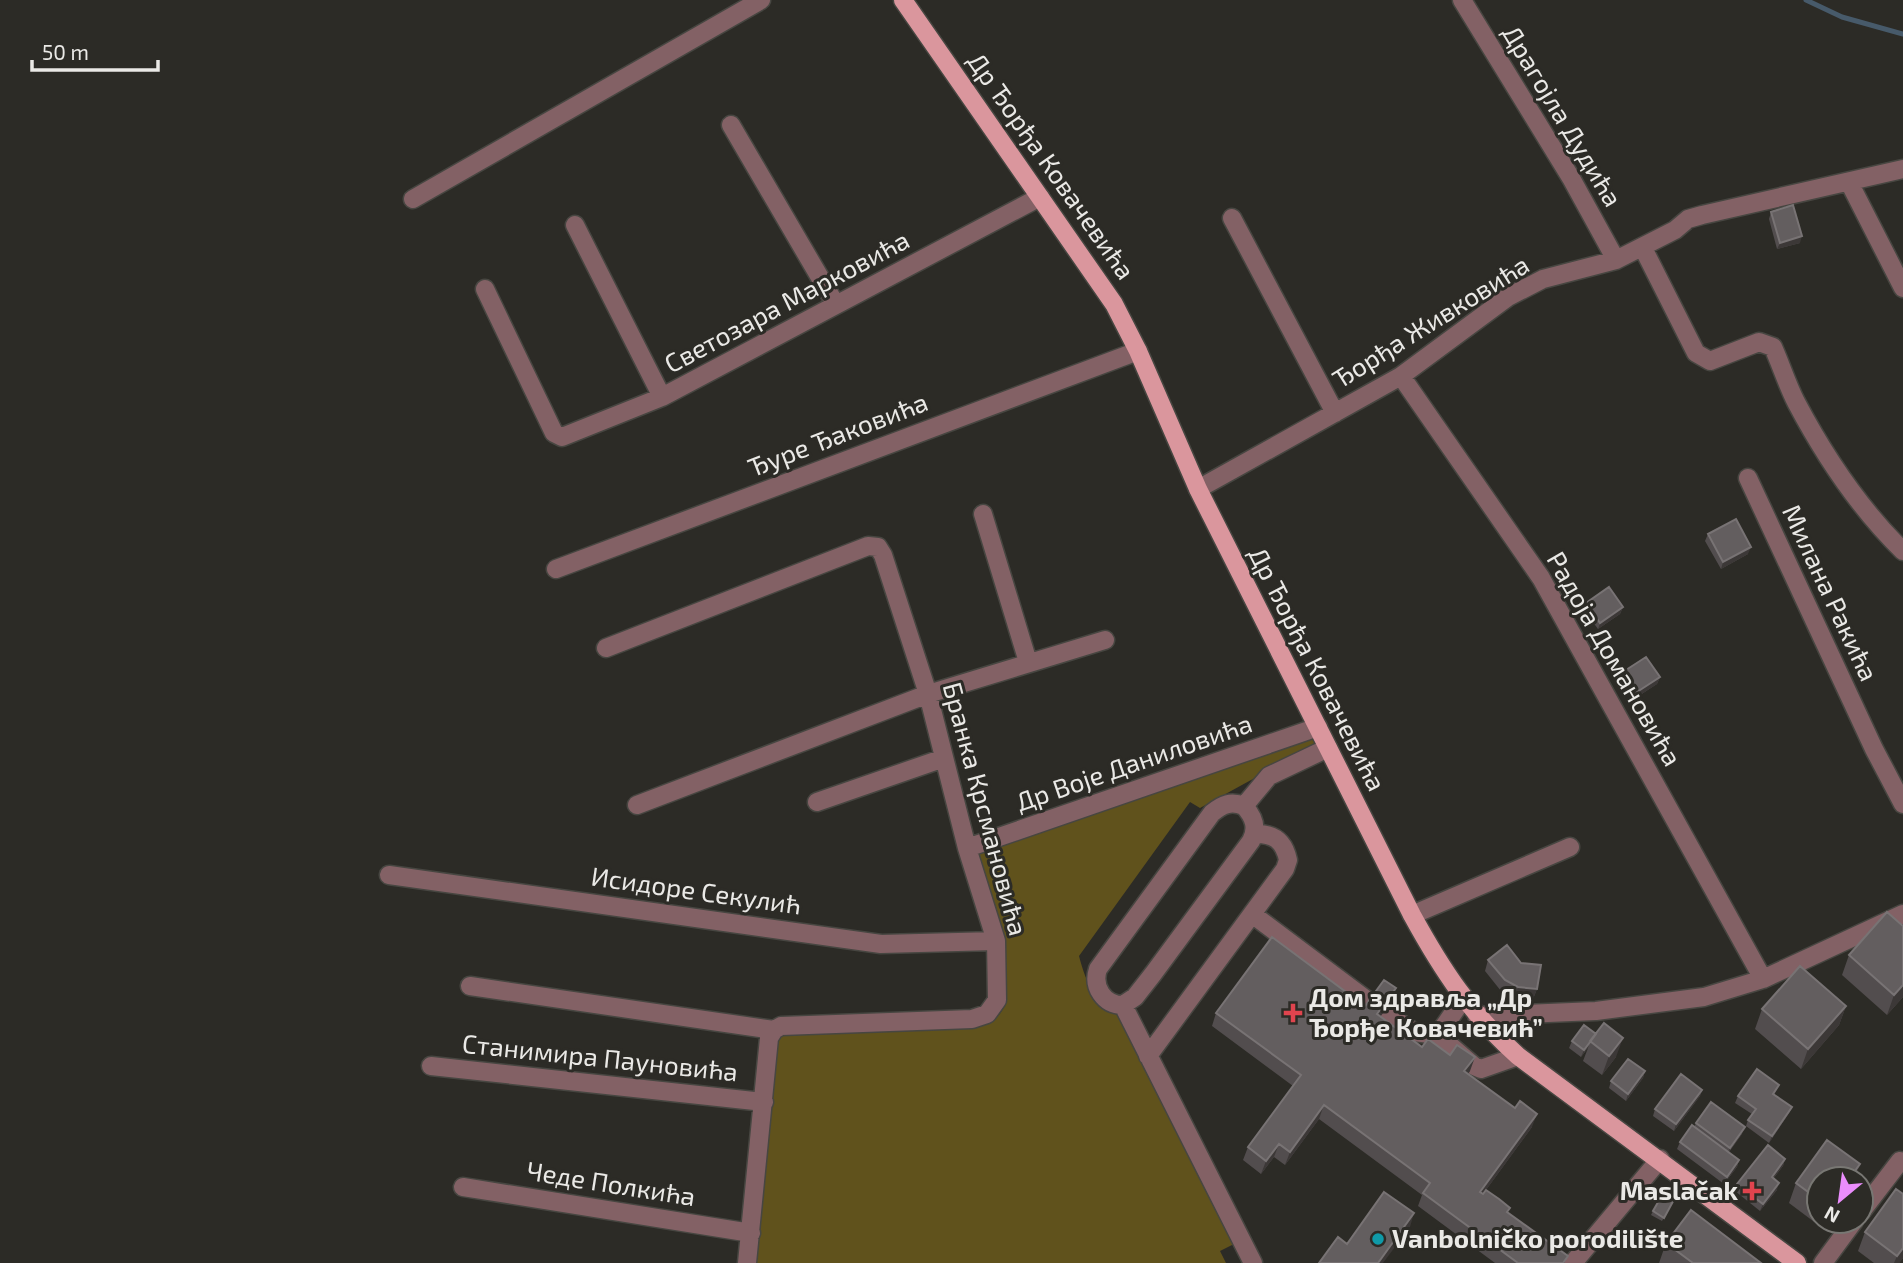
<svg xmlns="http://www.w3.org/2000/svg" width="1903" height="1263" viewBox="0 0 1903 1263" font-family="'Exo 2',sans-serif">
	<style>
		.park { fill: #60521c }
		.lines { fill: none; stroke-linecap: round; stroke-linejoin: round }
		.stream { stroke: #475a6a; stroke-width: 5 }
		.minor-casing { stroke: #474641; stroke-width: 21 }
		.major-casing { stroke: #474641; stroke-width: 21 }
		.minor { stroke: #836165; stroke-width: 18 }
		.major { stroke: #da969d; stroke-width: 18 }
		.wall { fill: #524d4e }
		.shaded-wall { fill: #3c3837 }
		.building { fill: #635e5f; stroke: #787374; stroke-width: 2 }
		.health-dot { fill: #e0444e; stroke: #2c2b26; stroke-width: 2.5 }
		.culture-dot { fill: #0f9aa8; stroke: #2c2b26; stroke-width: 2.5 }
		.labels { text-anchor: middle; stroke-width: 6; stroke-linejoin: round; paint-order: stroke }
		.street-label { font-size: 26px; fill: #eae9e6; stroke: #2c2b26 }
		.poi-label { font-size: 26px; font-weight: bold; fill: #eae9e6; stroke: #2c2b26; text-anchor: start }
	</style>
	<rect width="100%" height="100%" fill="#2c2b26"/>
	<!-- park -->
	<path class="park" d="M1312 735 1317 744 1200 808 1190 802 1079 956C1087 986 1094 999 1120 1017L1234 1244 1220 1251 1226 1263H755L776 1045 781 1037 788 1033 978 1026C991 1022 998 1019 1004 1007L1003 948 974 855Z"/>
	<g class="lines">
		<!-- stream -->
		<path class="stream" d="M1806 0 1842 17 1903 34"/>
		<!-- minor casing -->
		<g class="minor-casing">
			<path id="minor" d="M1462 0 1571 178 1616 260
				M731 125 836 305
				M1849 182 1903 288
				M413 199 761 0
				M1232 218 1335 413
				M575 225 662 397
				M1643 248 1696 353 1710 361 1759 342 1773 347C1781 365 1787 384 1796 402 1824 455 1861 510 1903 551
				M485 289 554 433 562 437 662 397 1040 197
				M1401 376 1541 578 1763 979
				M1748 478 1874 749 1903 804
				M1198 489 1401 376 1508 297 1543 279 1616 260 1675 230 1688 219 1702 215 1903 169
				M983 514 1028 662
				M556 569 1138 351
				M606 648 868 546 878 547 883 555 928 694 967 848 996 941 997 1000 987 1014 972 1019 781 1026 774 1030 769 1038 747 1263
				M817 802 944 758
				M637 805 928 694 1105 640
				M967 848 1318 727
				M389 875 881 944 996 941
				M1252 914 1372 1004
				M1412 915 1570 847
				M470 986 774 1030
				M1123 1005 1135 997 1153 974 1251 841C1258 828 1254 817 1244 806
				M1383 1012 1414 1032 1438 1035 1474 1066 1481 1069 1518 1056
				M1477 1016 1596 1011 1704 997 1763 979 1903 914
				M1438 1035 1463 999
				M1148 1056 1285 869 1288 860C1284 841 1274 833 1254 834
				M431 1066 764 1102
				M463 1187 751 1233
				M1861 1212 1900 1161
				M1253 1263 1123 1005C1104 1005 1092 987 1098 969L1212 813C1223 804 1231 801 1244 806L1269 776 1328 748
				M1573 1263 1660 1159
				M1823 1263 1854 1221"/>
		</g>
		<!-- major casing -->
		<g class="major-casing">
			<path id="major" d="M903 0 1114 304 1138 351 1198 489 1412 915C1442 970 1471 1014 1518 1056L1797 1263"/>
		</g>
		<!-- minor -->
		<use href="#minor" class="minor"/>
		<!-- major -->
		<use href="#major" class="major"/>
	</g>
	<!-- wall -->
	<path class="wall" d="M1771 212 1800 243 1777 249 1769 219Z
		M1708 534 1748 554 1721 569 1705 541Z
		M1586 603 1623 607 1620 614 1598 629 1584 610Z
		M1623 672 1660 677 1657 684 1634 699 1620 679Z
		M1849 955 1903 997 1887 1015 1842 975Z
		M1488 960 1537 989 1533 999 1514 997 1501 991 1485 971Z
		M1396 988 1391 1002 1380 1017 1422 1047 1470 1071 1468 1074 1532 1127 1483 1194 1509 1213 1565 1263H1495L1418 1206 1422 1195 1319 1119 1285 1165 1274 1157 1261 1174 1243 1160 1248 1147 1293 1086 1212 1026 1216 1013 1365 1006Z
		M1846 1006 1839 1025 1801 1069 1755 1029 1762 1009Z
		M1584 1025 1616 1057 1602 1075 1583 1061 1588 1048 1581 1057 1569 1048 1572 1041Z
		M1645 1071 1643 1078 1626 1101 1609 1088 1611 1081Z
		M1779 1085 1774 1095 1792 1107 1789 1113 1769 1143 1746 1126 1748 1120 1752 1114 1735 1103 1738 1096Z
		M1702 1090 1700 1096 1674 1131 1653 1116 1655 1109Z
		M1696 1123 1742 1134 1729 1152 1739 1160 1737 1167 1724 1184 1677 1149 1680 1142 1694 1127Z
		M1785 1159 1783 1166 1773 1179 1777 1190 1760 1211 1735 1191 1737 1184Z
		M1819 1179V1221H1826L1821 1227 1789 1203 1796 1183Z
		M1903 1194V1258L1899 1263H1874L1858 1251 1865 1232Z
		M1676 1196 1662 1221 1651 1215 1653 1211Z
		M1666 1243 1761 1263H1659Z"/>
	<!-- shaded-wall -->
	<path class="shaded-wall" d="M1802 236 1800 243 1777 249 1780 243Z
		M1751 547 1748 554 1721 569 1723 562Z
		M1623 607 1620 614 1598 629 1600 623Z
		M1660 677 1657 684 1634 699 1637 692Z
		M1903 985V997L1887 1015 1894 995Z
		M1518 987 1537 989 1533 999 1514 997Z
		M1396 988 1391 1002 1372 1028 1377 1014Z
		M1846 1006 1839 1025 1801 1069 1808 1049Z
		M1623 1038 1616 1057 1602 1075 1609 1056Z
		M1590 1041 1588 1048 1581 1057 1584 1050Z
		M1475 1057 1470 1071 1460 1085 1464 1071Z
		M1645 1071 1643 1078 1626 1101 1628 1094Z
		M1702 1090 1700 1096 1674 1131 1676 1124Z
		M1324 1105 1319 1119 1285 1165 1290 1152Z
		M1792 1107 1789 1113 1769 1143 1772 1136Z
		M1537 1114 1532 1127 1475 1205 1480 1192Z
		M1745 1127 1742 1134 1727 1154 1730 1148Z
		M1279 1144 1274 1157 1261 1174 1266 1161Z
		M1785 1159 1783 1166 1769 1184 1772 1177Z
		M1739 1160 1737 1167 1724 1184 1727 1177Z
		M1860 1164 1855 1179H1849Z
		M1779 1183 1777 1190 1760 1211 1763 1204Z
		M1414 1213 1410 1227 1383 1263H1378Z
		M1903 1248V1258L1899 1263H1894L1897 1256Z"/>
	<!-- building -->
	<path class="building" d="M1793 205 1802 236 1780 243 1771 212Z
		M1736 519 1751 547 1723 562 1708 534Z
		M1609 587 1623 607 1600 623 1586 603Z
		M1646 657 1660 677 1637 692 1623 672Z
		M1887 912 1903 926V985L1894 995 1849 955Z
		M1272 937 1365 1006 1384 980 1396 988 1377 1014 1422 1047 1428 1039 1450 1055 1457 1045 1475 1057 1464 1071 1515 1108 1520 1101 1537 1114 1480 1192 1483 1194 1486 1190 1499 1199 1510 1208 1507 1212 1568 1256 1563 1263H1518L1423 1193 1430 1183 1324 1105 1290 1152 1279 1144 1266 1161 1248 1147 1301 1075 1216 1013Z
		M1507 945 1521 963 1541 965 1537 989 1518 987 1505 980 1488 960Z
		M1800 966 1846 1006 1808 1049 1762 1009Z
		M1604 1023 1623 1038 1609 1056 1590 1041Z
		M1584 1025 1596 1034 1584 1050 1572 1041Z
		M1628 1059 1645 1071 1628 1094 1611 1081Z
		M1757 1069 1779 1085 1773 1094 1792 1107 1772 1136 1748 1120 1756 1109 1738 1096Z
		M1681 1074 1702 1090 1676 1124 1655 1109Z
		M1711 1102 1745 1127 1730 1148 1696 1123Z
		M1692 1125 1739 1160 1727 1177 1680 1142Z
		M1827 1140 1860 1164 1849 1179H1819V1200L1796 1183Z
		M1768 1145 1785 1159 1772 1177 1779 1183 1763 1204 1737 1184Z
		M1896 1189 1903 1194V1248L1897 1256 1865 1232Z
		M1665 1190 1676 1196 1664 1218 1653 1211Z
		M1384 1192 1414 1213 1378 1263H1319L1338 1237 1347 1244Z
		M1691 1210 1761 1263H1693L1666 1243Z"/>
	<!-- markers -->
	<g class="health-dot">
		<path d="M1289.5 1002.5h7v7h7v7h-7v7h-7v-7h-7v-7h7z"/>
		<path d="M1748.5 1180.5h7v7h7v7h-7v7h-7v-7h-7v-7h7z"/>
	</g>
	<circle class="culture-dot" cx="1378" cy="1239" r="7"/>
	<g class="labels">
		<!-- street labels -->
		<g class="street-label">
			<text transform="translate(1562 116) rotate(59)" y="9">Драгојла Дудића</text>
			<text transform="translate(1051 166) rotate(55)" y="9">Др Ђорђа Ковачевића</text>
			<text transform="translate(787 302) rotate(-28)" y="9">Светозара Марковића</text>
			<text transform="translate(1431 322) rotate(-32)" y="9">Ђорђа Живковића</text>
			<text transform="translate(838 435) rotate(-21)" y="9">Ђуре Ђаковића</text>
			<text transform="translate(1830 593) rotate(65)" y="9">Милана Ракића</text>
			<text transform="translate(1614 659) rotate(60)" y="9">Радоја Домановића</text>
			<text transform="translate(1317 669) rotate(63)" y="9">Др Ђорђа Ковачевића</text>
			<text transform="translate(1134 763) rotate(-19)" y="9">Др Воје Даниловића</text>
			<text transform="translate(985 809) rotate(75)" y="9">Бранка Крсмановића</text>
			<text transform="translate(696 891) rotate(8)" y="9">Исидоре Секулић</text>
			<text transform="translate(600 1058) rotate(6)" y="9">Станимира Пауновића</text>
			<text transform="translate(611 1184) rotate(9)" y="9">Чеде Полкића</text>
		</g>
		<!-- poi labels -->
		<g class="poi-label">
			<text x="1309" y="1007">Дом здравља „Др<tspan x="1309" dy="30">Ђорђе Ковачевић”</tspan></text>
			<text x="1738" y="1200" text-anchor="end">Maslačak</text>
			<text x="1392" y="1248">Vanbolničko porodilište</text>
		</g>
	</g>
	<!-- north arrow -->
	<g transform="translate(1840 1200) rotate(209)"><circle r="33" fill="#2c2b26" stroke="#787773" stroke-width="2"/>
	<path d="M0-5L12 26L0 18L-12 26Z" fill="#eb8dfc"/>
	<text y="-10" font-size="19" font-weight="bold" text-anchor="middle" fill="#eae9e6">N</text>
	</g>
	<!-- scale -->
	<path d="M32 60v10h126v-10" fill="none" stroke="#eae9e6" stroke-width="3.5"/>
	<text x="42" y="60" font-size="21" fill="#eae9e6" stroke="#2c2b26" stroke-width="5" paint-order="stroke">50 m</text>
</svg>
